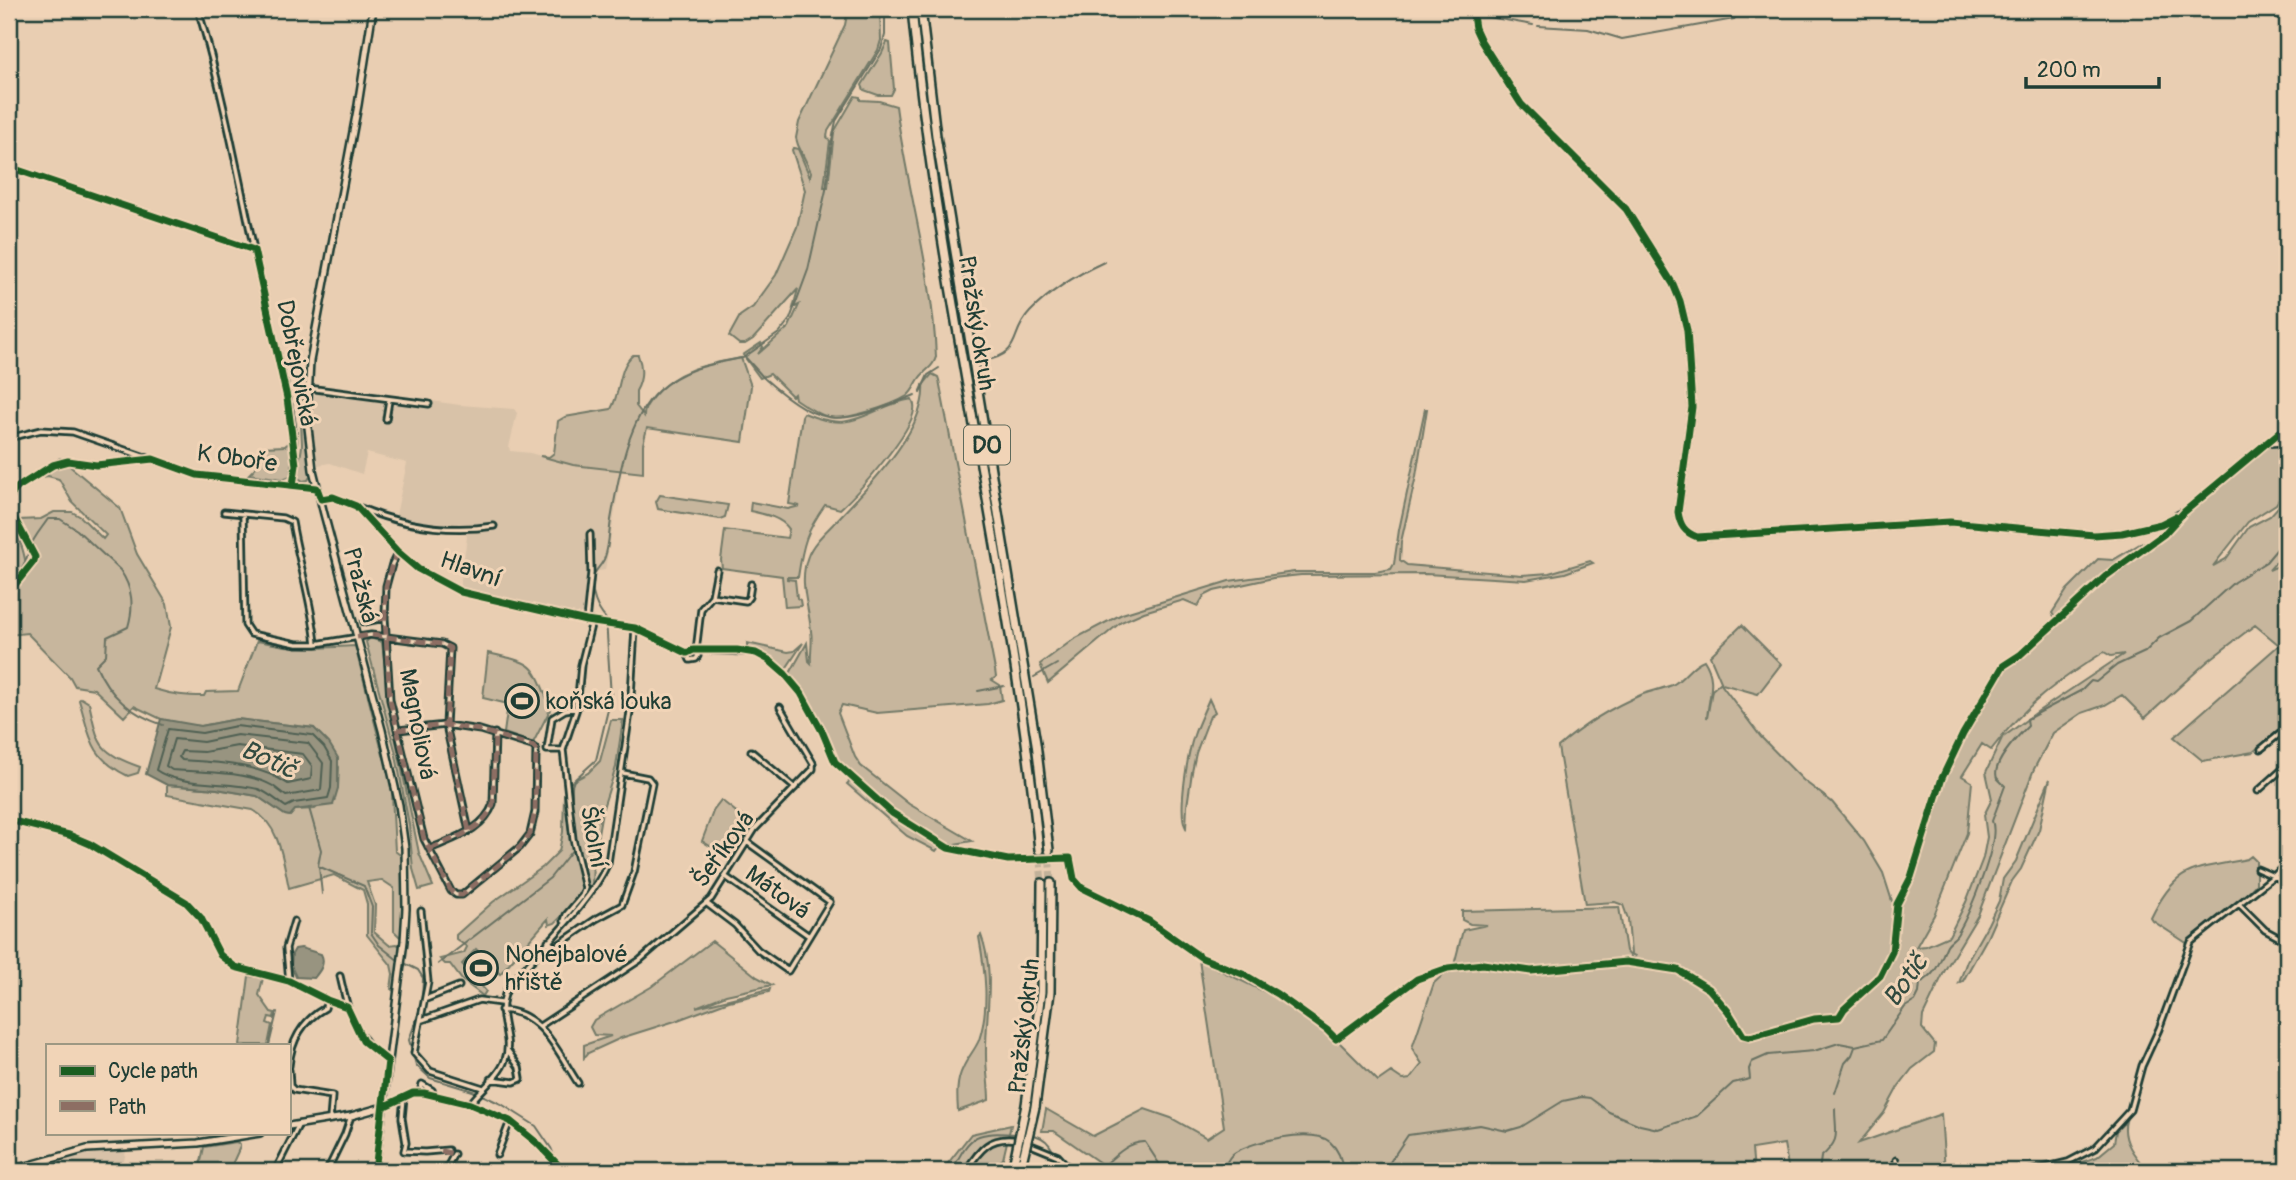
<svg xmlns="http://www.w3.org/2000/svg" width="2296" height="1180" viewBox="0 0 2296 1180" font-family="Pangolin,sans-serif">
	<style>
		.built { fill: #d8c2a8 }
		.green { fill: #c7b69d; stroke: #737a68; stroke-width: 2; fill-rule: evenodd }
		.water { fill: #989480; stroke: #687162; stroke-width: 2 }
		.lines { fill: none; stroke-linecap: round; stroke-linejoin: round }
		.shore { stroke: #4f6052; stroke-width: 2 }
		.stream { stroke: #687162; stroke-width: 2 }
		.highway-tunnel { stroke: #c1b199; stroke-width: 7; stroke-dasharray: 7 3.5; stroke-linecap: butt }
		.street-casing { stroke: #1f3d34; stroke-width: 9 }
		.secondary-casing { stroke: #1f3d34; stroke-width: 10 }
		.highway-casing { stroke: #1f3d34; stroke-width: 12 }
		.street { stroke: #f1d4b7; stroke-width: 3.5 }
		.secondary { stroke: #f1d4b7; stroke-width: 5 }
		.highway { stroke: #f1d4b7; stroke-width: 7 }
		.highway-bridge-casing { stroke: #1f3d34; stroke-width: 12; stroke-linecap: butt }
		.highway-bridge { stroke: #f1d4b7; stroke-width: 7 }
		.quiet { stroke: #8d6e63; stroke-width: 5; stroke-dasharray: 10 5; stroke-linecap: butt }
		.cycleway-casing { stroke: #f1d4b7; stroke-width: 11 }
		.cycleway { stroke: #1b5e20; stroke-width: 7 }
		.labels { text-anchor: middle; stroke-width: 6; stroke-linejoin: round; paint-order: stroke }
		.shield { fill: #f1d4b7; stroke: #5e6a5b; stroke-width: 2 }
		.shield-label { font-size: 23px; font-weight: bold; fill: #1f3d34 }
		.street-label { font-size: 24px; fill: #1f3d34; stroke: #f1d4b7 }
		.poi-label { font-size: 24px; fill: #1f3d34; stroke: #f1d4b7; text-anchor: start }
		.water-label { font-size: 26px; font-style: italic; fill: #314a3f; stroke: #f1d4b7 }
	</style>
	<rect width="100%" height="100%" fill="#e9ceb2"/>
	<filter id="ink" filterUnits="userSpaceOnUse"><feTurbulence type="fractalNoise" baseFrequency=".0143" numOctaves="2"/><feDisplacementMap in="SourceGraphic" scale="14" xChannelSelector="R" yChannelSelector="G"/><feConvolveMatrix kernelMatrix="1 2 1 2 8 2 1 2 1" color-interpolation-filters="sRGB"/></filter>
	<g filter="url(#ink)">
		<!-- built -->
		<path class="built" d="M320 393 378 402 380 394 460 405 514 409 517 413 509 447 510 451 530 453 573 465 622 470 605 570 591 572 586 615 583 618 460 586 467 537 464 528 425 525 406 521 396 515 407 463 367 453 362 474 330 463 318 465 313 442 311 405 312 396Z
			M126 1151 122 1171H40L41 1166 73 1156Z"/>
		<!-- green -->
		<path class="green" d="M848 9H880L881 40 878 50 828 131 827 137 830 141 824 187H828L834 132 855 96 860 97V100L879 101 896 106C907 190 933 272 936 357 933 367 929 367 923 374 916 380 915 390 907 396 893 405 845 421 829 417 817 414 805 406 795 399L794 394 792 396 770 374 760 378 743 355 761 343 763 347 758 354 789 327 799 305 793 308 798 289 753 339 745 344H739L729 336 740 316 753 307 776 275 797 227 805 190 792 150 793 148 798 149 810 177 811 172 798 145 796 138 799 122 845 25Z
			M887 42 890 43 894 89 891 95H878L864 90 862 85 882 53Z
			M633 355H638C643 368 643 379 636 391V406L644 416C644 408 648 404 653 397 675 369 708 364 741 358L751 386 743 442 647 428 643 444V473L573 465 540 456 549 457 554 453 558 421 565 417 611 409C621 392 618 367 633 355Z
			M932 374 938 377 939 380 995 670 996 677 992 680 1000 685 1002 700 988 704 877 713 842 705 838 713 855 757 861 766 909 804 972 841 949 845 943 842 936 851 907 836 847 784 854 776 837 759 804 693 789 675 807 643 809 661 811 663C810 653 813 642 811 631 809 606 798 582 808 556 813 542 828 530 838 519 867 488 927 429 923 385Z
			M302 375 305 379 304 421 311 475 308 480 303 481 297 477C297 466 302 454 302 444 301 420 299 399 302 375Z
			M912 399C914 404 915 405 914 410 912 432 858 493 840 509L825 505C806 532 803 544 798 577H787V579L795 580 797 598 800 600 801 606 785 607 782 576 722 568 721 560 725 530 787 538 789 529C781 517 764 514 750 511L751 502 788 509 800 506 789 504 802 416 804 413C857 436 866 407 912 399Z
			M1425 409H1427L1416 476 1401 542 1400 560 1407 565 1522 575 1549 573 1590 561 1593 563 1565 573 1526 580 1426 574 1301 575 1273 578 1214 591 1204 596 1198 606 1184 600 1144 612 1121 622 1048 683 1040 664 1074 639 1122 614 1229 581 1294 572H1375L1391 569 1394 564 1399 530Z
			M291 441 293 460 290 476 283 479 249 474 256 467 263 447 285 446Z
			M2270 446H2287V487L2276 504 2248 522 2213 566 2226 559 2249 527 2270 516 2287 497V550L2269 570 2276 567 2287 555V723L2253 752 2203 761 2174 737 2279 645 2255 625 2208 661 2145 718 2122 695 2105 705 2082 713 2053 733 2034 769 1978 915 1945 970 1923 1016 1922 1028 1935 1044 1934 1052 1912 1069 1898 1087 1884 1113 1859 1143 1941 1114 1945 1171H1789L1784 1144 1752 1149 1754 1171H1092L1100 1163 1054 1131H1042L1046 1109 1093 1136 1145 1109 1171 1118 1207 1138 1224 1127 1199 960 1269 994 1316 1025 1336 1039 1378 1081 1391 1072 1403 1080 1410 1079 1422 1064 1412 1048 1434 983 1454 965 1463 930 1487 925 1470 924 1462 920V911L1619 907 1626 951 1632 958 1635 956 1631 954 1628 919 1623 905 1615 902 1585 904 1558 747C1583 725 1612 707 1643 694 1653 690 1664 689 1674 684 1685 677 1692 664 1704 660 1717 680 1709 694 1707 718L1712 690 1720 683 1761 737 1803 780 1832 802 1864 841 1883 873 1892 901 1900 902 1909 890 1950 765 2006 669 2027 652 2104 578 2102 577 2056 619 2052 613 2067 590 2098 559 2113 560 2140 544 2165 535 2188 512ZM2104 652 2111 656 2124 654 2037 712 2002 738 1986 772 1992 799 1984 815 1987 837 1983 858 1966 902 1949 936 1926 946 1916 947 1934 915 1967 833 1972 782 1962 776 1982 744 1991 750C2026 704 2056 682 2104 652Z
			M66 463 120 508 137 554 167 604 171 627 154 689C173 695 186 696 204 696L206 692 238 691 257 641 285 646 316 648 355 646 383 755 391 775 395 851 403 857 404 892 402 939 394 931V888L382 880 367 882 375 905 374 932 389 945 397 944 401 947 394 991 391 989 393 974 391 965 367 935V904L363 890 334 875 289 888C283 860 280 825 253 810L167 795V785L217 789 257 796 285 815 290 816 295 810 315 809 338 788 339 767 314 728 237 719 201 726 190 725 161 719 134 706 124 717 94 689 75 686 70 677 27 633 9 635V599L35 564 38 555 19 520 41 519 54 512H72L81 517 103 539 106 535 72 502 59 479 48 476 36 478 48 470Z
			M660 495 728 505 725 517 720 519 658 509 656 502Z
			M9 519C18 535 26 552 26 570L9 588Z
			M1742 625 1781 664 1758 694 1722 684 1710 656Z
			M370 638 382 642 390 711 419 853 433 886 419 890 413 869 409 825 395 750 366 642Z
			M747 643 788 652 794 651 803 643 785 670 765 655 747 650Z
			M488 653C538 664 532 663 551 708L533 743 504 733 508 704 483 698Z
			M81 698 89 703C99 746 97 751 140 767L138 773 128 776C90 758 90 736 79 700Z
			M1209 699 1215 712 1210 716 1196 753 1192 772 1187 806 1186 828C1177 813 1188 753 1194 735 1198 723 1204 711 1209 699Z
			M611 720H623L616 767 602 811 593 861 592 886 555 923 549 925 548 919 500 974 498 972 485 985 464 964 478 951 481 954 476 949 462 964 486 991 483 996 462 980 450 964H445L440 959 464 953 467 947 456 939V935L493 902 543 867 559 851 563 832 564 795 571 782 588 773 600 761Z
			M2050 779 2039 830 2021 869 2012 881 1987 938 1963 981 1959 983 1967 961 1988 924 1999 901 2003 879 2016 861Z
			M721 800 753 825C744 834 740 849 732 860L702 841 714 809Z
			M2251 856 2256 861V884C2236 907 2210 923 2188 944L2153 921 2151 918C2177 864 2194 870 2247 859Z
			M981 935C996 974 985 1015 986 1056 986 1071 989 1085 989 1100L958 1111C957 1097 956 1081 963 1068 967 1058 975 1050 979 1040 990 1007 985 970 979 937Z
			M712 941 757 977 772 985 726 995 696 1007 770 989 769 992 729 1001 675 1021 621 1038 588 1053 584 1058V1045L611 1036 594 1035 590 1027 594 1020 651 987Z
			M249 976 263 978 259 995 271 1012 275 1013 274 1018 269 1017 267 1023 272 1025 268 1045H240Z
			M2126 1121C2121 1140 2135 1157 2148 1171H2055L2097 1157 2114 1143 2116 1131Z
			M1011 1125 1003 1159 985 1171H942L971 1134Z
			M236 1142 240 1144V1147L229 1171H199L204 1147Z"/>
		<!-- water -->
		<path class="water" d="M161 719 201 726 237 719 314 728 329 743 338 758V788L333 805 295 810 290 816 285 815 257 796 217 789 167 785 146 774Z
			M301 948 321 954C326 963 320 971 314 978L296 977 291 966 292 954 295 949Z"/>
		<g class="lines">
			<!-- shore -->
			<path class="shore" d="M236 726 312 735 324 747 332 761 331 788 328 798 294 803 286 807C277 801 269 793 258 789 228 781 179 787 156 770L168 729 202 733Z
				M237 735 308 743 323 763 321 790 286 796C282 793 277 789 273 786 247 771 201 772 172 770L166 766 174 739 203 742Z
				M237 746 303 754 312 766 311 779 288 784C257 763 218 763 182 760L179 757 182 751 204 752Z"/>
			<!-- stream -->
			<path class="stream" d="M1461 9 1463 12
				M1478 15 1533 25
				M1538 26 1588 29 1622 39 1734 19 1743 9
				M831 145 836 121 881 49 885 35V9
				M743 358 779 333 790 319 808 270 826 190 831 147
				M746 358 764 378
				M984 361C1024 353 1008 335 1030 312 1051 290 1078 274 1104 262
				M765 379C826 433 844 423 915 395
				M920 393 928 375 939 368
				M9 576C24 572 25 563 29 550 32 539 42 528 48 519H60L77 530 120 570C133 589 134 606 128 627L107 637 106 655 96 665C109 696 131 714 163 725
				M1034 677 1057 664
				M978 691 1004 686
				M309 808 321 850 318 866 364 886 372 907 371 933 379 945 399 961
				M576 842 572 818V786L574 780 596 760 611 697 606 619C597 609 591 594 592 580 594 570 602 566 605 557 609 546 609 532 611 520 618 480 627 420 658 391 683 368 711 364 742 358
				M319 867 322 894
				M404 963 418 970 423 978 422 1003 409 1040 416 1065 430 1078 476 1092 503 1105 536 1126 551 1148 556 1160
				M438 964 550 878 573 849
				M269 1045 277 1012
				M1835 1093 1845 1063 1852 1055 1855 1047
				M1031 1135C1051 1136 1055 1156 1061 1171
				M952 1171C971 1132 976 1132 1018 1134
				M1098 1171C1111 1160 1127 1141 1145 1142L1164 1171
				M1222 1171C1226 1165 1228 1157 1234 1153 1252 1141 1312 1127 1330 1142 1339 1150 1342 1160 1343 1171
				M1384 1171 1408 1135 1480 1125 1507 1131 1521 1127 1563 1101 1582 1097 1590 1098 1609 1112 1640 1125 1658 1129 1697 1116 1733 1083 1750 1079 1749 1069 1752 1062 1768 1055 1814 1051 1839 1043 1855 1046 1882 1040 1905 1007 1915 1001 1919 993 1920 983C1938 973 1939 962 1947 945 1950 940 1956 938 1958 933 1969 914 2001 840 1992 821L2005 786C2004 785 1998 779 1997 778 1991 764 2019 735 2028 726L2027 719 2082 690 2091 681 2096 682 2117 665 2145 652 2159 638 2191 621 2234 582 2266 562 2287 537
				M1819 1171 1821 1157C1842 1139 1835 1133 1835 1109"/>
			<!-- highway-tunnel -->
			<path class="highway-tunnel" d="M1039 850 1042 883
				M1049 850 1051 883"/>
			<!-- street casing -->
			<g class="street-casing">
				<path id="street" d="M198 9C227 106 244 207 266 306 279 361 301 429 293 485
					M9 167 254 250
					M308 388 429 404
					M386 419 389 400
					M9 438 41 430 73 432 197 475 317 488
					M60 462 68 461 96 465 152 459
					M321 499 333 497 356 506 398 552 418 569 461 592 586 621 635 628 687 653 690 660 696 659 698 656 696 651 701 609 712 596 717 570
					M358 507C401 525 448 533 494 526
					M224 512 283 518 292 522C299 563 312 603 316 644
					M243 514 245 625 251 634 297 644H316L371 635 442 644 450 648 446 725 469 831
					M398 552 392 564 386 586 385 618 390 700 424 839 451 891 456 895H462L520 847 530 834 535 812 536 749 532 746 480 730 446 725 398 730
					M712 596 746 601 749 597 751 584
					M586 621 591 573 590 534
					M364 622 385 618
					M687 653 693 650 747 652
					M577 708 565 710 552 718 547 750H563L577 708 581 665 592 621
					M2261 749 2287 728
					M563 750 573 839 585 888 582 896 566 915 564 921
					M751 751 795 788
					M2258 791 2287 765
					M430 849C453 838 483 831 493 804L495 733
					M2257 869 2287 882
					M726 877 809 936
					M706 903 735 925 758 950 788 971 830 902 747 842
					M2239 904 2265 930 2287 942
					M421 911 428 982 414 1053 430 1071 483 1088
					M548 941 555 947 596 919 622 905 634 872 652 783 648 778 623 773
					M340 976C348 1013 355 1039 388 1061
					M289 981 286 948 294 921
					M426 999 459 986
					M501 1010C542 1011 558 1053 578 1083
					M422 1020 479 1000 501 1003
					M540 1026 640 960 711 899 755 829 813 769V763L780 707
					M289 1066C291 1040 302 1021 325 1008L327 1000 347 1007
					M289 1070 290 1086 294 1090 332 1096 330 1119
					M491 1079 514 1082 521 1079 519 1067 508 1051
					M420 1092 422 1084 432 1090 434 1095
					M404 1097 402 1118 406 1143 404 1151 425 1152 448 1150
					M470 1104C480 1090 500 1076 505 1060 514 1035 494 1019 507 989 537 951 589 906 608 863L630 712 635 628
					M383 1107 413 1093H424L470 1104 510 1121 537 1143 564 1171
					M1026 1143 1058 1156 1072 1171
					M497 1155 510 1121
					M1896 1160 1898 1171
					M329 1166 339 1171
					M275 1171 299 1124
					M327 1171 345 1134 351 1116
					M445 1171 454 1154
					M966 1171C979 1150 990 1135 1018 1140
					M1103 1171 1107 1168
					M2030 1171 2068 1162 2095 1148 2130 1110 2142 1066 2159 1029 2191 942 2274 876 2287 862"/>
			</g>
			<!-- secondary casing -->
			<g class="secondary-casing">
				<path id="secondary" d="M373 9 358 105 310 361 307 419 313 470 324 514 382 730 399 805 405 848 406 909 404 941 375 1171
					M1472 9 1475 28 1481 41 1521 104 1626 209 1673 284 1680 301 1687 330 1692 407 1678 512C1680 525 1684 532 1697 537L1950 522 2094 535 2122 533 2161 524 2184 512 2287 426
					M2269 443 2287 442
					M289 1126 351 1116 383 1107
					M9 1171 87 1149 198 1143 260 1133"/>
			</g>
			<!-- highway casing -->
			<g class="highway-casing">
				<path id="highway" d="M912 9C939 291 1010 568 1039 850
					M921 9 936 136 1036 743 1049 850
					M1026 1105 1041 992 1042 883
					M1035 1107 1050 992 1051 883"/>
			</g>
			<!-- street -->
			<use href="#street" class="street"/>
			<!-- secondary -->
			<use href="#secondary" class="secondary"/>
			<!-- highway -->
			<use href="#highway" class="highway"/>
			<!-- highway-bridge casing -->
			<g class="highway-bridge-casing">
				<path id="highway-bridge" d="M1012 1171 1026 1105
					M1020 1171 1035 1107"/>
			</g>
			<!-- highway-bridge -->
			<use href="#highway-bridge" class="highway-bridge"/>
			<!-- quiet -->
			<path class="quiet" d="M398 552 392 564 386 586 385 618 390 700 424 839 451 891 456 895H462L520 847 530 834 535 812 536 749 532 746 480 730 446 725 398 730
				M364 622 385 618
				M357 637 371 635 442 644 450 648 446 725 469 831
				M430 849C453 838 483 831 493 804L495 733
				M441 1151 454 1154"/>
			<!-- cycleway casing -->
			<g class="cycleway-casing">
				<path id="cycleway" d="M1472 9 1475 28 1481 41 1521 104 1626 209 1673 284 1680 301 1687 330 1692 407 1678 512C1680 525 1684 532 1697 537L1950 522 2094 535 2122 533 2161 524 2175 517
					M9 167 254 250 287 398 296 465 293 485
					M9 502 12 494 18 487 53 465 68 461 96 465 153 459 197 475 317 488 321 499 333 497 356 506 398 552 418 569 461 592 586 621 635 628 687 653 693 650H737L756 653 769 660 785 674 801 693 822 731 835 762 892 813 948 848 1008 860 1070 858 1074 879 1082 888 1149 921 1202 958 1245 975 1277 994 1327 1030 1336 1039 1417 979 1448 968 1483 964 1531 971 1626 962 1678 970 1709 989 1728 1011 1743 1035 1750 1037 1814 1019 1839 1017 1844 1009 1880 976 1892 952 1897 904 1911 877 1942 778 1963 734 2003 666 2020 655 2106 576 2164 534 2184 512 2287 426
					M9 503 11 512 35 557 34 561 9 592
					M9 820 69 835 90 844 186 902 201 918 220 955 235 967 289 981 327 1000 347 1007 363 1041 388 1061 375 1171
					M383 1107 413 1093H424L470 1104 510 1121 537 1143 564 1171"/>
			</g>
			<!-- cycleway -->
			<use href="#cycleway" class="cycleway"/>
		</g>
	</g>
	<!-- icons -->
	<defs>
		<g id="stadium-ring" transform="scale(1.75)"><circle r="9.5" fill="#f1d4b7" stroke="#1f3d34" stroke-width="1.5"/><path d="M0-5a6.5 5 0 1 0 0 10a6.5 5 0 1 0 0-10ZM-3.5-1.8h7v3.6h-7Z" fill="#1f3d34"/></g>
	</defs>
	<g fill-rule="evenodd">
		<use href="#stadium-ring" x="522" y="701"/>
		<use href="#stadium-ring" x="481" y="968"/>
	</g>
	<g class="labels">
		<!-- shield labels -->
		<rect class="shield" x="964" y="425.5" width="46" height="39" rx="5"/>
		<g class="shield-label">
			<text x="987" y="453">D0</text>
		</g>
		<!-- street labels -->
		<g class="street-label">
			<text transform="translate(977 323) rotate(81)" y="8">Pražský okruh</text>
			<text transform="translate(297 363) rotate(79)" y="8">Dobřejovická</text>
			<text transform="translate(237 458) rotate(8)" y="8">K Oboře</text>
			<text transform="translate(471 569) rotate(20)" y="8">Hlavní</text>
			<text transform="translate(361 585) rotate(75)" y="8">Pražská</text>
			<text transform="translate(418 724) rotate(79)" y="8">Magnoliová</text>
			<text transform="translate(594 837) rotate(80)" y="8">Školní</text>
			<text transform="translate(723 849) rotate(-54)" y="8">Šeříková</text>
			<text transform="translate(778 892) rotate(36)" y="8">Mátová</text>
			<text transform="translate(1024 1026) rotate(-84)" y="8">Pražský okruh</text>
		</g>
		<!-- poi labels -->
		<g class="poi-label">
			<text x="546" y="709">koňská louka</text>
			<text x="505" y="962">Nohejbalové<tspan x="505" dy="28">hřiště</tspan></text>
		</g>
		<!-- water labels -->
		<g class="water-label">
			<text transform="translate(269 759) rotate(24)" y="9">Botič</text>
			<text transform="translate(1905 980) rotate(-55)" y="9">Botič</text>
		</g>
	</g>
	<!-- margin -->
	<rect width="2296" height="1180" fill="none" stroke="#f1d4b7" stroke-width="35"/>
	<rect x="18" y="18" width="2261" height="1145" fill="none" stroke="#1f3d34" stroke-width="2.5" filter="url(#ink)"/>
	<!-- legend -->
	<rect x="46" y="1044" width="245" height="91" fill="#f1d4b7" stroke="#9d9883" stroke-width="2"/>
	<rect x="60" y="1066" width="35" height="10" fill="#1b5e20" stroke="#9d9883" stroke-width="2"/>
	<text x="108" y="1078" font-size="21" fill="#1f3d34">Cycle path</text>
	<rect x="60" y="1101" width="35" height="10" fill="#8d6e63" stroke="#9d9883" stroke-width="2"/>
	<text x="108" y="1114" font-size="21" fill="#1f3d34">Path</text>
	<!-- scale -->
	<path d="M2026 77v10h133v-10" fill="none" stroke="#1f3d34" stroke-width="3.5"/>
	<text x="2037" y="77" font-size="21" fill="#1f3d34" stroke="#f1d4b7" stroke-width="5" paint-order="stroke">200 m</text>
</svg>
